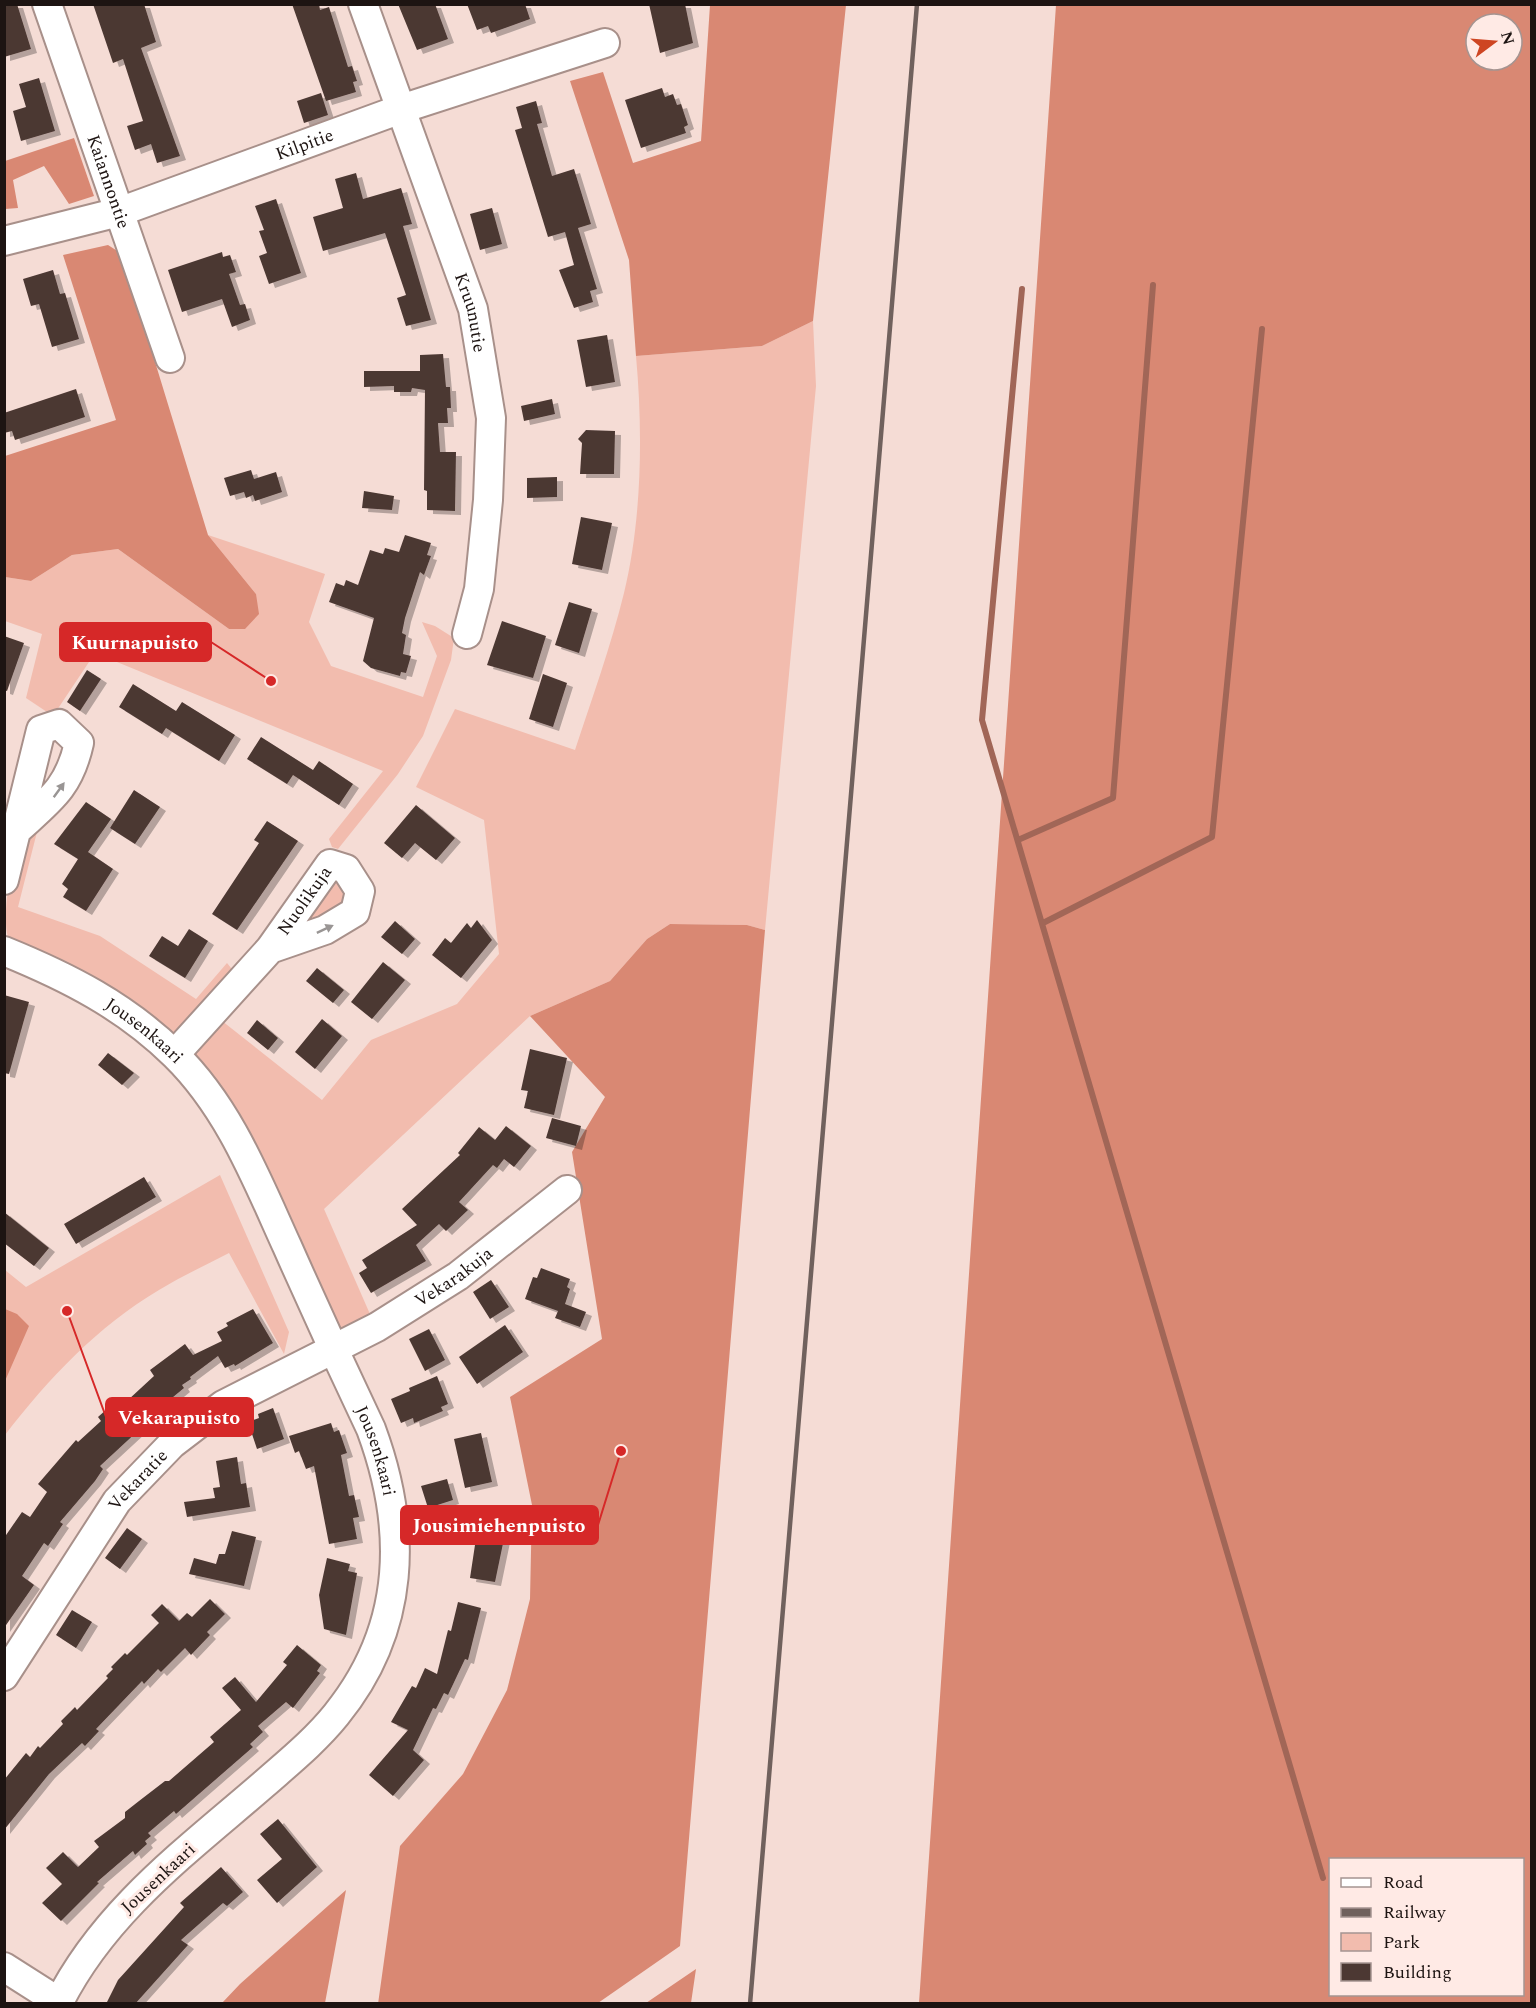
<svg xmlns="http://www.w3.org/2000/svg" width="1536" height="2008" viewBox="0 0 1536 2008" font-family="Spectral,serif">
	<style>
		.green { fill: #f2bcae }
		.forest { fill: #d98873; fill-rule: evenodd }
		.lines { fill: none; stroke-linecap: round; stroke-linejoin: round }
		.stream { stroke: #a16657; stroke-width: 6 }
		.building { fill: #4c3833; filter: url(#shadow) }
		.minor-casing { stroke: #a8908a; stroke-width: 32 }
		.minor { stroke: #fff; stroke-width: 28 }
		.rail { stroke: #70615d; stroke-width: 4.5 }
		.oneway { fill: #999594 }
		.labels { text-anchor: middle; stroke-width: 6; stroke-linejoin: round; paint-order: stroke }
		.street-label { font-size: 18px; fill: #1d1412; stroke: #ffeae5 }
		.leader { fill: none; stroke: #d62828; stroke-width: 2 }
		.callout-dot { fill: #d62828; stroke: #ffeae5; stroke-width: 2 }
		.callout { fill: #d62828; stroke: #d62828; stroke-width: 2 }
		.callout-label { font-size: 20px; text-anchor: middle; font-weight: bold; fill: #fff }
	</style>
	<defs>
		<filter id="shadow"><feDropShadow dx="6" dy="4" stdDeviation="0" flood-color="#0004"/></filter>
	</defs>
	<rect width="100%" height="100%" fill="#f5dcd5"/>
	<!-- green -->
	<path class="green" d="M813 321 816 386 765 930 747 925 670 924 647 939 610 981 530 1016 324 1209 373 1321 344 1330 339 1329 196 1059V1047L217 1017 322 1100 371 1040 457 1004 499 954 484 820 416 787 455 709 575 750C592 698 611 646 624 593 642 519 643 432 636 356L762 346Z
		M208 535 325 574 309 622 331 666 423 697 437 656 422 622 435 626 454 638 451 660 423 736 398 774 338 849 332 847 329 839 383 771 95 653 53 716 26 698 42 634 5 621V577L31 581 72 555 118 549 229 629 256 594Z
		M35 829 37 832 18 907 100 936 196 999 227 963 235 973 175 1033H170L9 939C1 923 10 863 19 848 23 841 30 835 35 829Z
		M342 877 353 906 287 937 328 881Z
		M220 1175 289 1332 284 1354 229 1253C206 1265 182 1276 159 1290 98 1326 48 1379 5 1435V1270L26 1287Z"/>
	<!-- forest -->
	<path class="forest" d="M710 5H846L813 321 762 346 636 356 629 260 570 81 603 72 633 163 701 141Z
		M1056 5H1531V2003H919ZM1476 24H1512V60H1476ZM1330 1860H1522V1994H1330Z
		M74 138 94 196 69 204 44 166 13 180 18 208 5 209V161Z
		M108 245 122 254 208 535 256 594 259 614 245 629H229L118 549 72 555 31 581 5 577V456L116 420 63 255Z
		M670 924 747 925 765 930 680 1946 598 2003 378 2004 400 1846 463 1774 507 1690 530 1599 532 1505 510 1397 602 1339 572 1152 605 1097 530 1016 610 981 647 939Z
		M5 1309 17 1314 29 1326 5 1381Z
		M346 1890 325 2003H222L240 1984Z
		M696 1969 691 2003H646Z"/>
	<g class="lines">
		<!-- stream -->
		<path class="stream" d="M1022 289 982 720 1323 1878
			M1018 840 1113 798 1153 285
			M1043 923 1212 837 1262 329"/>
	</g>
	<!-- building -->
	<path class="building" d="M4 4H17L31 49 4 57Z
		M93 4H144L156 42 141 48 180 156 157 163 151 144 135 150 127 126 143 121 123 59 113 63Z
		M292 4H319L320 10 329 7 348 67 352 66 357 81 353 82 356 92 326 101Z
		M398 4H435L448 39 417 50Z
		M467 4H525L530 19 491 33 488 26 477 30Z
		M649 4H685L693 43 660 53Z
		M39 78 55 131 21 141 13 111 26 107 19 84Z
		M662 88 665 97 673 94 677 105 681 104 688 125 684 127 686 133 641 148 625 100Z
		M321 93 328 115 304 123 297 101Z
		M536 101 542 123 537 124 552 176 574 169 591 224 578 228 597 289 590 291 593 302 574 308 559 270 574 265 565 232 548 237 515 130 522 128 516 107Z
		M356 173 363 199 401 188 412 224 403 226 431 320 406 326 397 298 406 295 385 233 323 251 313 217 343 208 335 179Z
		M276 199 301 273 269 284 259 256 267 253 259 231 264 230 255 206Z
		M492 208 502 244 480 250 470 214Z
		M222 252 223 257 230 255 236 272 229 274 240 305 245 304 250 320 232 327 222 299 182 312 168 270Z
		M53 270 60 294 65 293 79 339 52 347 39 304 31 306 23 279Z
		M607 335 615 382 586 387 577 340Z
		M443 354 446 387H450L451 408H447L448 423H438L440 452H456L455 511 427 510V491L424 490 425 390 412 388 411 392H394V386L364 387V371H420V355Z
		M76 389 85 417 15 440 12 431 4 433V413Z
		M552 399 555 414 524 421 521 406Z
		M586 430 615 431 614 474H580L582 443 578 439Z
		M251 470 254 479 276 472 282 492 255 501 253 495 246 498 244 492 230 496 224 478Z
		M557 477V497L527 498V478Z
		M364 491 394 496 392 510 362 508Z
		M581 517 612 523 602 570 572 564Z
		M405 535 431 543 427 555 431 556 424 575 420 572 405 618 402 633 406 635 403 654 411 656 406 673 401 672 400 676 371 668 363 661 374 618 329 602 336 583 344 586 346 580 358 585 370 550 383 554 385 548 399 552Z
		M569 602 592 609 579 653 555 645Z
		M502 621 546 636 533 678 487 665Z
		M4 636 24 643 7 691 4 690Z
		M87 670 101 679 80 711 67 702Z
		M543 674 567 683 553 727 529 719Z
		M133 684 176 711 182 702 235 735 219 761 166 728 162 734 119 707Z
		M261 737 313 770 319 761 353 784 339 805 293 775 287 784 247 759Z
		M134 790 160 807 135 844 110 828Z
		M86 802 111 819 88 852 113 869 86 911 63 897 68 889 62 884 78 859 54 844Z
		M416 805 455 838 436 860 415 843 402 858 384 843Z
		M267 821 298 841 237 930 212 914 259 843 254 840Z
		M477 920 492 940 461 978 432 955 445 938 451 943 467 923 471 928Z
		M395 921 415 939 402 954 381 937Z
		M189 929 208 941 185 978 149 956 162 936 178 946Z
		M383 962 405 980 372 1019 351 1002Z
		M317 968 344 990 333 1003 306 981Z
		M4 995 29 1002 9 1074 4 1073Z
		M322 1019 342 1036 315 1069 295 1052Z
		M257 1020 278 1038 268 1050 247 1033Z
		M530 1049 567 1058 554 1115 524 1108 528 1091 521 1090Z
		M108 1053 134 1073 122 1085 98 1065Z
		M552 1118 581 1126 576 1146 546 1138Z
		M506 1126 531 1146 514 1167 504 1159 497 1168 493 1165 459 1202 468 1210 446 1231 439 1224 416 1245 426 1261 371 1293 359 1273 367 1268 362 1260 417 1225 402 1209 460 1155 458 1153 479 1127 495 1140Z
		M144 1177 156 1197 76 1244 64 1224Z
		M4 1212 49 1248 34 1266 4 1243Z
		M541 1268 570 1279 567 1287 570 1289 565 1304 586 1312 580 1327 555 1318 558 1311 525 1299 533 1277 537 1278Z
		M491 1280 509 1307 490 1319 473 1292Z
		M253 1309 273 1343 235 1366 234 1364 225 1368 218 1356 190 1377 191 1379 182 1385 184 1388 138 1426 140 1429 100 1466 103 1469 95 1481 60 1522 63 1524 48 1546 44 1543 22 1576 34 1585 4 1628V1538L22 1512 30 1517 47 1492 38 1484 76 1440 78 1442 101 1421 98 1417 116 1401 119 1405 126 1399 128 1400 154 1376 150 1370 185 1344 193 1355 222 1341 217 1332 228 1326 226 1323Z
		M505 1325 523 1352 477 1384 459 1357Z
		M429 1329 445 1360 425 1371 409 1339Z
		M437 1376 448 1404 441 1407 443 1411 414 1423 413 1418 401 1423 391 1399 410 1391 409 1388Z
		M273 1408 284 1439 257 1449 248 1422 259 1418 258 1414Z
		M331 1423 334 1432 339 1430 347 1453 341 1455 349 1496 354 1495 359 1517 353 1518 357 1539 329 1544 314 1466 306 1469 299 1451 295 1453 289 1436Z
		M481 1433 492 1482 465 1488 454 1439Z
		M237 1457 241 1484 246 1483 250 1507 187 1517 184 1502 215 1498 213 1488 220 1487 216 1461Z
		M447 1479 453 1500 428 1508 421 1486Z
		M478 1525 506 1529 495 1582 470 1578Z
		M127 1528 142 1539 120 1569 105 1558Z
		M232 1531 256 1537 244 1586 189 1574 194 1558 216 1564 219 1554H225Z
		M327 1558 350 1564 348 1571 357 1573 346 1635 324 1629 319 1595Z
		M210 1599 225 1614 207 1632 210 1635 191 1655 185 1648 161 1672 158 1669 144 1684 142 1681 96 1729 99 1731 85 1746 82 1743 49 1774 4 1830V1780L26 1753 30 1757 38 1746 40 1748 63 1724 61 1721 75 1707 77 1710 108 1678 106 1676 113 1669 111 1667 125 1653 127 1655 159 1623 151 1615 162 1604 179 1621 187 1613 192 1617Z
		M458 1602 481 1608 468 1660 465 1659 448 1695 444 1693 436 1709 433 1708 413 1750 424 1760 393 1796 369 1775 408 1730 391 1722 412 1686 416 1688 425 1668 437 1674 448 1630 451 1631Z
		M72 1610 92 1622 76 1648 56 1635Z
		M297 1645 321 1665 317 1671 320 1673 293 1708 286 1702 258 1726 263 1732 250 1744 253 1747 176 1814 174 1811 148 1833 151 1836 145 1841 147 1844 135 1855 133 1851 97 1882 99 1883 61 1921 42 1903 62 1884 46 1868 63 1852 78 1867 99 1847 94 1841 125 1818V1812L139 1801 165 1781H169L214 1742 210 1737 241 1710 222 1688 235 1677 256 1702 287 1665 283 1662Z
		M278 1819 317 1867 277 1903 257 1880 282 1859 260 1834Z
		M221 1867 243 1892 227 1906 223 1903 181 1940 188 1945 135 2004H106L118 1980 184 1907 180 1903Z"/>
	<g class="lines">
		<!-- minor casing -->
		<g class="minor-casing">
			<g id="minor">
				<path id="s1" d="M47 4 170 358"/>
				<path id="s2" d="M363 4 473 309 491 418 488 500 479 589 467 634"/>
				<path id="s3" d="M4 241 119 212 401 109 605 43"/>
				<path d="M4 880 41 730 59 724 79 743C69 788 50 800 17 830"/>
				<path id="s4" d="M4 951C68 977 125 1006 175 1055 229 1108 256 1178 287 1246 314 1307 342 1368 371 1429 408 1529 406 1629 336 1715 315 1741 289 1762 264 1784 188 1850 104 1911 58 2004"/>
				<path id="s5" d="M175 1054 270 949 330 864 346 869 360 891 355 912 325 930 270 949"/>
				<path id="s6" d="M4 1676 117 1501 172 1444 223 1405 377 1327 458 1276 567 1190"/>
				<path d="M4 1967 59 2002"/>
			</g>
		</g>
		<!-- minor -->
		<use href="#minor" class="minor"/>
		<!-- rail -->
		<path class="rail" d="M750 2004 917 4"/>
	</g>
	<!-- one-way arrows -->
	<defs><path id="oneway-solid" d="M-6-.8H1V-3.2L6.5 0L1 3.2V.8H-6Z" transform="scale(1.5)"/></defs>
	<g class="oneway">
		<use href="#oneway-solid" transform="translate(59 790) rotate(-54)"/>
		<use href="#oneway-solid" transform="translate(325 929) rotate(-25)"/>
	</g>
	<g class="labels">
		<!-- street labels -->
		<g class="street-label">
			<text dy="6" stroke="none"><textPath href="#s3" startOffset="316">Kilpitie</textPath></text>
			<text dy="6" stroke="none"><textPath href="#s1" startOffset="188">Kaiannontie</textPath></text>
			<text dy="6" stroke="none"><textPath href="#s2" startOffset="327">Kruunutie</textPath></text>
			<text dy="6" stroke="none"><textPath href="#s5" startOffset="201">Nuolikuja</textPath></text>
			<text dy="6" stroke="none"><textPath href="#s4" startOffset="162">Jousenkaari</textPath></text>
			<text dy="6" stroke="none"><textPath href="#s6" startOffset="616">Vekarakuja</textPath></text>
			<text dy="6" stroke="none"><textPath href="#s4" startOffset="648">Jousenkaari</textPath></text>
			<text dy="6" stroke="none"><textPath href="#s6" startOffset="238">Vekaratie</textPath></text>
			<text transform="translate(158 1878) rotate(-43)" y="6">Jousenkaari</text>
		</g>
	</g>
	<!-- callouts -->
	<path class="leader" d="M271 681L211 642M67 1311L106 1417M621 1451L598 1525"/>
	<g class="callout-dot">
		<circle cx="271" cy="681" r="6"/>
		<circle cx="67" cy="1311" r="6"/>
		<circle cx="621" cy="1451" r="6"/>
	</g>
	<g class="callout">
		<rect x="60" y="623" width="151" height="38" rx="6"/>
		<rect x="106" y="1398" width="147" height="38" rx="6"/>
		<rect x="401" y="1506" width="197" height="38" rx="6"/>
	</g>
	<g class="callout-label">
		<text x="135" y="649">Kuurnapuisto</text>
		<text x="179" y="1424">Vekarapuisto</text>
		<text x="499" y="1532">Jousimiehenpuisto</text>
	</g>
	<!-- border -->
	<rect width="1536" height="2008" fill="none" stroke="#1d1412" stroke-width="12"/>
	<!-- legend -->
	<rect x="1329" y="1858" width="195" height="138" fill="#ffeae5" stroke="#a59491" stroke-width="1.5"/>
	<rect x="1341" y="1878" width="30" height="9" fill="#ffffff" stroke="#a59491" stroke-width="1.5"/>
	<text x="1383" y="1888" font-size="18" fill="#1d1412">Road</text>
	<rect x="1341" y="1908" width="30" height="9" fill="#70615d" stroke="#a59491" stroke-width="1.5"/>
	<text x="1383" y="1918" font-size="18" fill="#1d1412">Railway</text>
	<rect x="1341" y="1933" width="30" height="18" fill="#f2bcae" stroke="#a59491" stroke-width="1.5"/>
	<text x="1383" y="1948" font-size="18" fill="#1d1412">Park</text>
	<rect x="1341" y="1963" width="30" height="18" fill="#4c3833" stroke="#a59491" stroke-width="1.5"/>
	<text x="1383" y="1978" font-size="18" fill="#1d1412">Building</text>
	<!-- north arrow -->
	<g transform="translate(1494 42) rotate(74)"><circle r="28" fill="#ffeae5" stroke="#a59491" stroke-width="1.5"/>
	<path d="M0-4.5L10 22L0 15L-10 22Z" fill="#ce4522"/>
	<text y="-9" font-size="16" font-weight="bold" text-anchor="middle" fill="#1d1412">N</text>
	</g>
</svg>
